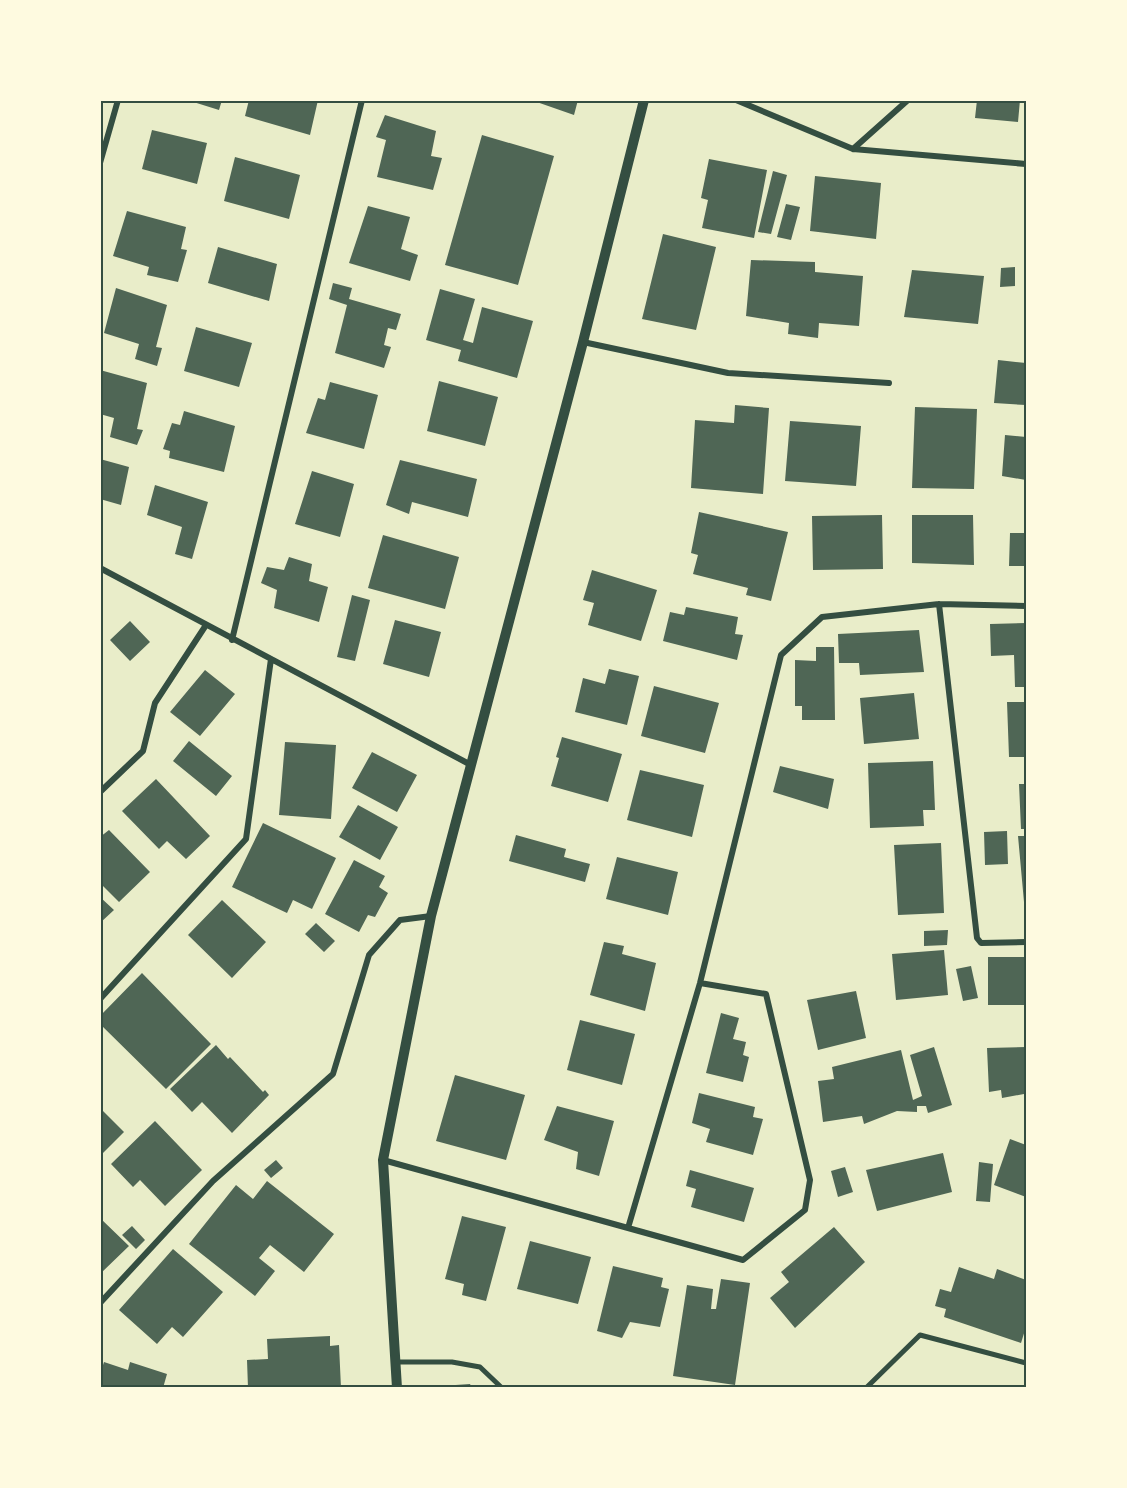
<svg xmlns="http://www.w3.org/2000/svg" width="1127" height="1488" viewBox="0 0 1127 1488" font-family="'Nunito Sans',sans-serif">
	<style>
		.building { fill: #4f6655 }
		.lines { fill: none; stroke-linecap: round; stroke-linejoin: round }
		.pedestrian { stroke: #344e41; stroke-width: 5 }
		.minor { stroke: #344e41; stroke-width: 6 }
		.tertiary { stroke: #344e41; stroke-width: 10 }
		.neatline { fill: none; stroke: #344e41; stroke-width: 2 }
	</style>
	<rect width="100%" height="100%" fill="#e9edc9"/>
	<!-- building -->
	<path class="building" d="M187 100H222L219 110Z
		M249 100H318L310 135 245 116Z
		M531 100H578L574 115Z
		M977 100H1020L1018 122 975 118Z
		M385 115 436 131 431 156 442 158 433 190 377 177 386 140 376 137Z
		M152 130 207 143 197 184 142 169Z
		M482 135 554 156 518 285 445 265Z
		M235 157 300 175 289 219 224 201Z
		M709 159 767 170 754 238 702 228 708 200 701 198Z
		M773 171 787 175 771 234 758 232Z
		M815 176 881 183 876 239 810 231Z
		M786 204 800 207 791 240 777 237Z
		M368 206 410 217 401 249 418 255 410 281 349 263Z
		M127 211 186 227 181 249 187 250 178 282 147 275 149 267 113 256Z
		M663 234 716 247 696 330 642 319Z
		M218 247 277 264 269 301 208 283Z
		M751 260 815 262V272L863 276 859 326 819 323 818 338 788 334 789 323 746 316Z
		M1015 267V286L1000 287 1001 268Z
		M912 270 984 276 978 324 904 317Z
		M333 283 352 288 349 299 401 314 396 330 388 328 384 345 391 347 384 368 335 353 347 305 329 299Z
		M116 288 167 305 156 347 162 348 157 366 135 359 139 344 104 333Z
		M440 289 475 299 463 340 473 343 482 307 533 321 517 378 458 361 461 350 426 340Z
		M196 327 252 343 239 387 184 371Z
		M998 360 1026 363V405L994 403Z
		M100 370 147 383 137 429 143 430 137 445 110 437 114 418 100 414Z
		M439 381 498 397 485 446 427 431Z
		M330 382 378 395 364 449 306 433 318 398 325 400Z
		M735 405 769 408 763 494 691 488 695 420 734 423Z
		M915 407 977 409 974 489 912 488Z
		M184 411 235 426 224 472 169 458 170 451 163 449 172 423 180 425Z
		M790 421 861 426 856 486 785 481Z
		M1005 435 1026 437V480L1002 476Z
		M100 459 129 467 121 505 100 499Z
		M400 460 477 479 468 517 412 502 409 514 386 505Z
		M312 471 354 484 340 537 295 524Z
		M155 485 208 502 192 559 175 554 182 527 147 515Z
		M699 512 788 532 771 601 746 595 748 588 693 574 698 555 691 553Z
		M882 515 883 569 813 570 812 516Z
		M912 515H973L974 565 912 563Z
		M1010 533H1026V566H1009Z
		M383 535 459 557 445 609 368 588Z
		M289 557 312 564 309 581 328 587 319 622 274 608 277 590 261 583 267 567 284 570Z
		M592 570 657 590 641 641 588 625 594 603 583 600Z
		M352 595 370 600 355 661 337 657Z
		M686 607 738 617 735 634 743 635 737 660 663 641 670 612 684 615Z
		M395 620 441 632 429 677 383 664Z
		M130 621 150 642 130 661 110 640Z
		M1026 623V687H1015L1014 655 991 656 990 624Z
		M919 630 924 672 860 675 859 663H839L838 634Z
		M816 647H834L835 720H802V706H795V660L816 661Z
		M609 669 639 676 627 725 575 712 583 678 605 684Z
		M205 670 235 694 200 736 170 712Z
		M654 686 719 703 705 753 641 736Z
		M914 693 919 739 864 744 860 698Z
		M1007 702H1026V757H1009Z
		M562 737 622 754 608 802 551 786 559 758 556 757Z
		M189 741 232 776 216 796 173 761Z
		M285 742 336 745 331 819 279 815Z
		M372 752 417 775 397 812 352 788Z
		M933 761 935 810H923L924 826 870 828 868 763Z
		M780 766 834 779 828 809 773 792Z
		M640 770 704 785 692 837 627 820Z
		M156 779 210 836 186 859 167 841 159 849 122 811Z
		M1019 784H1026V829H1021Z
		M358 805 398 827 380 860 339 837Z
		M263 823 336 858 312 909 293 900 287 913 232 887Z
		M109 830 150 872 119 902 100 883V837Z
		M1007 831 1008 864 985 865 984 832Z
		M516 835 566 849 564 857 590 864 585 882 509 861Z
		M1018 836H1026V902H1024Z
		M941 843 944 913 898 915 894 845Z
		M617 857 678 872 668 915 606 899Z
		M354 860 385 876 379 887 388 893 375 917 368 915 359 932 325 914Z
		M100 897 114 910 100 923Z
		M222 900 266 942 232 978 188 935Z
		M316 923 335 941 324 952 305 934Z
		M948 930 947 945 924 946V931Z
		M604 942 624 946 622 954 656 963 645 1011 590 995Z
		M944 950 948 995 896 1000 892 954Z
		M988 957H1026V1005H988Z
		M971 966 978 998 963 1001 956 969Z
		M142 973 211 1044 166 1089 100 1024V1016Z
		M856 991 866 1038 818 1050 807 1000Z
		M721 1013 739 1018 733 1039 746 1042 743 1055 749 1057 743 1082 706 1073Z
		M580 1020 635 1034 622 1085 567 1070Z
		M216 1045 228 1059 230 1057 263 1092 265 1090 269 1095 232 1133 202 1102 192 1112 170 1089Z
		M934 1047 952 1105 928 1113 926 1106H917V1112L897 1111 864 1124 862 1116 823 1122 818 1081 834 1079 832 1067 901 1050 913 1100 922 1096 910 1055Z
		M1026 1047V1102H1025L1024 1094 1002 1098 1001 1090 989 1092 987 1048Z
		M455 1075 525 1095 506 1160 436 1141Z
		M699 1093 755 1107 753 1117 763 1119 753 1155 706 1142 710 1129 692 1123Z
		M557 1106 614 1121 599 1176 576 1169 578 1152 544 1140Z
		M100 1108 124 1132 100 1156Z
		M155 1121 202 1170 165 1206 140 1180 133 1187 111 1164Z
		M1010 1139 1026 1145V1197L994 1185Z
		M943 1153 952 1192 877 1211 866 1170Z
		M276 1160 283 1168 271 1178 264 1170Z
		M979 1162 993 1164 990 1202 976 1201Z
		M845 1167 853 1192 838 1197 831 1171Z
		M690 1170 754 1188 744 1222 691 1207 696 1189 686 1186Z
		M267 1181 334 1234 304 1272 270 1245 259 1258 275 1271 255 1296 189 1244 236 1185 253 1199Z
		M462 1216 506 1227 486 1301 462 1295 464 1284 445 1279Z
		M100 1218 129 1246 100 1274Z
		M132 1226 145 1240 136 1249 122 1235Z
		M834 1227 865 1262 795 1328 770 1298 789 1282 781 1272Z
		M530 1241 591 1257 578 1304 517 1289Z
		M173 1249 223 1292 183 1337 172 1327 157 1344 119 1310Z
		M613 1266 663 1278 661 1287 669 1289 660 1327 630 1322 622 1338 597 1331Z
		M959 1267 994 1279 997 1269 1026 1280V1327L1021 1343 944 1317 946 1309 935 1306 940 1289 951 1292Z
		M721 1279 750 1283 735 1385 673 1376 687 1285 713 1289 711 1309H716Z
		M330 1336V1346L339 1345 341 1388H248L247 1360 268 1359 267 1339Z
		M104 1362 128 1370 130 1362 167 1374 163 1388H100V1374Z
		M470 1384 472 1388H441V1386Z"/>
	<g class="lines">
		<!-- pedestrian -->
		<path class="pedestrian" d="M396 1362H452L480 1367 502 1388
			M866 1388 920 1335 1026 1363"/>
		<!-- minor -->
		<path class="minor" d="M736 100 853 149 1026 164
			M853 149 908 100
			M100 163 118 100
			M583 342 728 373 889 383
			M100 568 471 765
			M939 604 977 938 981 943 1026 942
			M232 640 362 100
			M100 792 143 751 155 703 206 625
			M100 999 246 839 271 659
			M383 1160 628 1228 700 983 781 655 822 617 939 604 1026 606
			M628 1228 743 1260 805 1210 810 1180 766 994 700 983
			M100 1303 213 1181 333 1074 369 955 400 920 431 916"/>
		<!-- tertiary -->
		<path class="tertiary" d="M397 1388 383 1160 431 916 583 342 644 100"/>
	</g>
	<!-- border -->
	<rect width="1127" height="1488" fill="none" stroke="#fefae0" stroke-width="204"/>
	<rect x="102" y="102" width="923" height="1284" class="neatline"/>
</svg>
